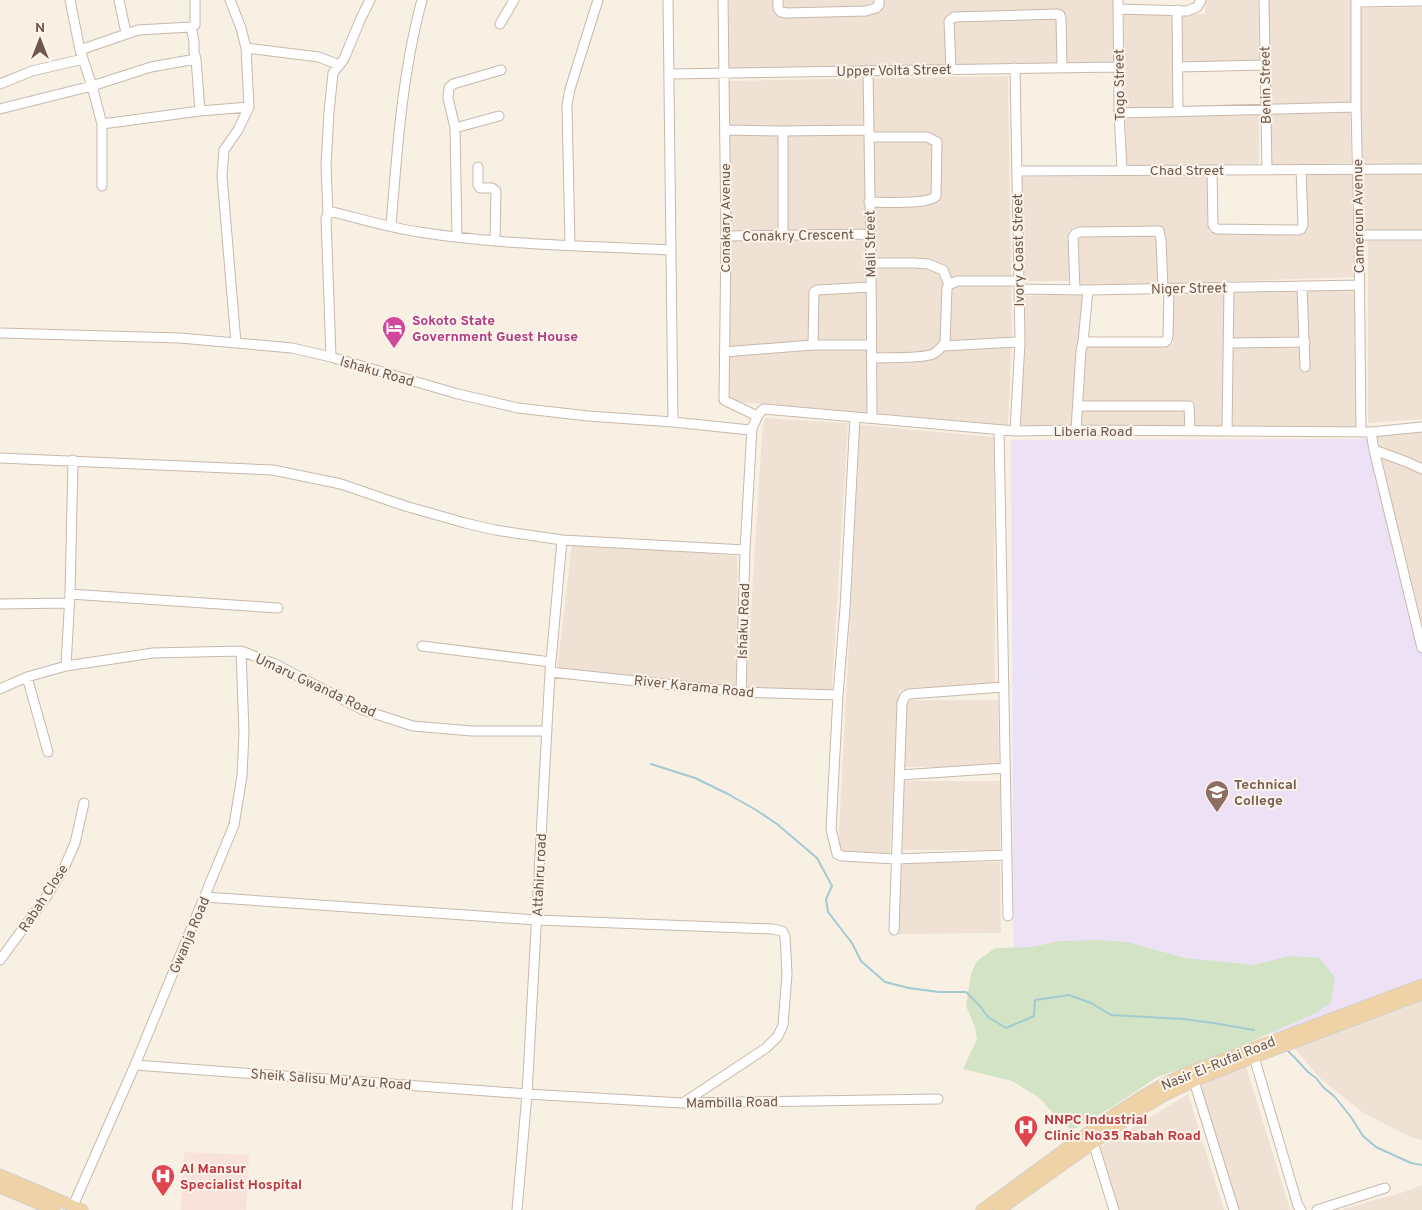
<svg xmlns="http://www.w3.org/2000/svg" width="1422" height="1210" viewBox="0 0 1422 1210" font-family="Overpass,sans-serif">
	<style>
		.residential { fill: #efe2d4 }
		.commercial { fill: #f8e2d9 }
		.education { fill: #ede1f5 }
		.green { fill: #d2e4c5 }
		.lines { fill: none; stroke-linecap: round; stroke-linejoin: round }
		.stream { stroke: #a3cad0; stroke-width: 2 }
		.minor-casing { stroke: #c8b8ac; stroke-width: 11 }
		.major-casing { stroke: #d6d0cd; stroke-width: 13 }
		.minor { stroke: #fff; stroke-width: 9 }
		.major { stroke: #efd2a5; stroke-width: 11 }
		.labels { text-anchor: middle; stroke-width: 4; stroke-linejoin: round; paint-order: stroke }
		.street-label { font-size: 14px; fill: #6e584d; stroke: #fcf4ea }
		.hotel-label { font-size: 14px; font-weight: bold; fill: #b23c85; stroke: #fcf4ea; text-anchor: start }
		.education-label { font-size: 14px; font-weight: bold; fill: #785e54; stroke: #fcf4ea; text-anchor: start }
		.health-label { font-size: 14px; font-weight: bold; fill: #be3a42; stroke: #fcf4ea; text-anchor: start }
	</style>
	<rect width="100%" height="100%" fill="#f9f0e4"/>
	<!-- residential -->
	<path class="residential" d="M725 0H1113L1114 64 730 70 727 65Z
		M1205 0H1258L1259 64 1175 65 1174 114 1259 113V163L1126 168 1124 13 1205 14Z
		M1266 0H1351L1353 106 1269 108Z
		M1422 7V235L1364 236 1359 8Z
		M1008 76 1012 335 1008 425 729 401 726 81Z
		M1350 112 1351 163 1268 165 1267 114Z
		M1208 175 1209 232H1304L1303 175H1352L1354 277 1164 284 1162 229 1069 230V281H1021L1020 177Z
		M1158 233 1161 285H1076L1079 234Z
		M1368 241H1422V419L1368 423Z
		M1173 290H1355L1356 431 1021 425 1023 296 1085 294 1087 345 1173 344Z
		M765 418 848 423 832 689H746L762 434Z
		M860 425 994 437 995 684 899 690 890 854 838 851Z
		M1422 431V638L1390 512 1376 436Z
		M572 542 737 556 739 688 557 670Z
		M904 700H998L999 767H905Z
		M901 781H1000V850H901Z
		M1000 862 1001 933 897 934 896 863Z
		M1422 1001V1140L1408 1136 1362 1112 1321 1079 1294 1048Z
		M1246 1066 1290 1210H1233L1195 1088Z
		M1188 1094 1224 1210H1118L1099 1148Z
		M1422 1185V1210H1340L1404 1192Z"/>
	<!-- commercial -->
	<path class="commercial" d="M184 1152 249 1155 246 1210H181Z"/>
	<!-- education -->
	<path class="education" d="M1367 439 1422 653V980L1277 1034 1237 1025 1014 996 1011 440Z"/>
	<!-- green -->
	<path class="green" d="M1098 940 1127 942 1185 958 1254 965 1289 956 1320 958 1335 978 1331 1002 1318 1012 1223 1054 1157 1077 1114 1106 1071 1131 1038 1097 1012 1081 963 1069 977 1039 975 1027 966 1006 971 974 977 961 995 948 1032 947 1060 941Z"/>
	<g class="lines">
		<!-- stream -->
		<path class="stream" d="M651 764 695 778 728 794 756 810 777 824 817 858 832 886 826 899 828 912 852 943 861 961 885 982 909 988 939 992H966L980 1006 988 1017 1006 1028 1034 1016 1035 1000 1069 995 1091 1003 1111 1015 1183 1019 1213 1023 1254 1030
			M1288 1051 1298 1061 1308 1072 1316 1078 1323 1087 1335 1097 1351 1117 1363 1136 1376 1147 1411 1163 1422 1165"/>
		<!-- minor casing -->
		<g class="minor-casing">
			<path id="minor" d="M70 0 80 50 92 86 102 124V186
				M119 0 126 33
				M230 0 241 28 246 48 249 107 238 130 224 150 222 176 236 343
				M668 0 673 422
				M723 0 726 236 724 400 757 416
				M778 0V8L781 12 787 13 866 11 876 8 879 5V0
				M1118 0 1119 113 1122 170
				M1264 0 1267 170
				M1356 0V107L1359 235 1361 432
				M1356 2 1422 1
				M1118 9 1187 11 1197 7 1201 0
				M1177 10 1178 112
				M500 24 514 0
				M191 27 194 41V52L196 59 200 111
				M246 48 319 57 339 65
				M80 50 138 30 191 27 195 25V0
				M1178 67 1265 65
				M951 69 949 21 954 17 1058 14 1060 15 1061 19 1062 67
				M868 70 871 263 872 418
				M669 74 1119 67
				M0 84 32 71 83 59
				M0 109 92 86 151 67 196 59
				M1119 113 1356 107
				M102 124 200 111 249 107
				M455 128 499 116
				M725 130 783 131 868 130
				M783 131V235
				M869 137H927L937 142 936 196C928 205 883 202 869 202
				M478 167V185L480 188H492L496 191 495 241
				M1017 171 1422 169
				M1212 171 1213 225 1215 228 1218 229 1298 230 1301 229 1303 225 1301 169
				M328 214 326 166 329 112 333 73 344 59 361 18 370 0
				M391 226C397 151 402 73 422 0
				M1359 235H1422
				M726 236 870 234
				M457 237 455 128 448 98 449 88 453 84 501 70
				M570 245 567 105 570 89 598 0
				M871 263H915L928 264 943 270 949 285
				M1302 286 1305 367
				M1019 289 1088 290 1359 285
				M1075 290 1073 237 1075 234 1080 232 1159 231 1161 240 1163 288
				M0 333 180 338 292 348 331 357 458 394 518 408 588 416 673 422 750 430C757 423 755 414 764 409L1015 431 1076 430 1371 432 1422 427
				M1083 342H1165L1167 340 1168 336 1169 288
				M1228 343 1305 342
				M813 345 814 292 817 290 871 287
				M942 346 1020 342
				M724 352 813 345H871
				M331 357 326 218 328 214 333 212C361 219 391 228 419 232 502 245 586 246 670 250
				M871 358C886 357 922 359 933 354 938 351 942 347 945 342L947 288 949 285 957 281H1019
				M1078 406H1189L1190 431
				M855 417 845 608 838 695 831 829 837 854 842 856 895 859 1007 855
				M999 430 1008 916
				M1076 430 1081 351 1083 342 1088 290
				M1015 431 1020 342 1015 68
				M1227 431 1229 287
				M1371 432 1374 450 1422 648
				M1374 450 1407 462 1422 469
				M0 458 273 470 341 484 405 506 465 523 495 530 562 540 745 550
				M70 594 278 608
				M0 604 69 603
				M422 646 551 662
				M66 666 70 594 73 460
				M550 672 741 692 838 695
				M27 677 48 752
				M0 689 27 677 66 666 153 653 241 651 275 664 363 710 413 726 472 731H547
				M741 692 745 550 752 428
				M900 775 1005 768
				M205 897 537 920 773 929 782 931 785 936 787 974 783 1025 778 1036 766 1048 683 1103
				M894 930 902 703 905 696 909 694 1004 687
				M0 960 47 896 64 868 75 843 84 803
				M1254 1057 1298 1206 1301 1210
				M135 1065 527 1094 682 1103 938 1099
				M1194 1081 1234 1210
				M1093 1142 1114 1210
				M73 1206 135 1065 234 825 242 776 244 732 241 651
				M517 1210 527 1094 550 672 562 540
				M1317 1210 1385 1188"/>
		</g>
		<!-- major casing -->
		<g class="major-casing">
			<path id="major" d="M0 1175 82 1210
				M0 1187 54 1210
				M982 1210C1040 1169 1096 1123 1157 1088 1168 1081 1180 1076 1192 1071L1422 985
				M999 1210 1138 1111 1165 1095 1194 1081 1254 1057 1422 994"/>
		</g>
		<!-- minor -->
		<use href="#minor" class="minor"/>
		<!-- major -->
		<use href="#major" class="major"/>
	</g>
	<!-- icons -->
	<defs>
		<g id="hotel-pin" transform="scale(1.25)"><path d="M0 17L-7.5 6A9.5 9.5 0 1 1 7.5 6Z" fill="#d1479c" stroke="#fcf4ea"/><path d="M-6-4.5h1.5V1H6V5H4.5V3h-9V5H-6ZM-4 0a1.8 1.8 0 1 1 3.6 0ZM.5 0V-2.5h3Q6-2.5 6 0Z" fill="#fff"/></g>
		<g id="university-pin" transform="scale(1.25)"><path d="M0 17L-7.5 6A9.5 9.5 0 1 1 7.5 6Z" fill="#8d6e63" stroke="#fcf4ea"/><path d="M0-5L7-2L0 1L-7-2ZM-4 1L0 2.5L4 1V4Q0 6-4 4Z" fill="#fff"/></g>
		<g id="hospital-pin" transform="scale(1.25)"><path d="M0 17L-7.5 6A9.5 9.5 0 1 1 7.5 6Z" fill="#e0444e" stroke="#fcf4ea"/><path d="M-5-5h3v3.5h4V-5h3V5h-3V1.5h-4V5h-3Z" fill="#fff"/></g>
	</defs>
	<g fill-rule="evenodd">
		<use href="#hotel-pin" x="394" y="328"/>
		<use href="#university-pin" x="1217" y="792"/>
		<use href="#hospital-pin" x="1026" y="1127"/>
		<use href="#hospital-pin" x="163" y="1176"/>
	</g>
	<g class="labels">
		<!-- street labels -->
		<g class="street-label">
			<text transform="translate(894 70) rotate(-1)" y="5">Upper Volta Street</text>
			<text transform="translate(1119 85) rotate(-91)" y="5">Togo Street</text>
			<text transform="translate(1265 85) rotate(-91)" y="5">Benin Street</text>
			<text x="1187" y="175">Chad Street</text>
			<text transform="translate(1358 216) rotate(-91)" y="5">Cameroun Avenue</text>
			<text transform="translate(725 218) rotate(-90)" y="5">Conakary Avenue</text>
			<text transform="translate(798 235) rotate(-1)" y="5">Conakry Crescent</text>
			<text transform="translate(870 244) rotate(-91)" y="5">Mali Street</text>
			<text transform="translate(1018 250) rotate(-91)" y="5">Ivory Coast Street</text>
			<text transform="translate(1189 288) rotate(-1)" y="5">Niger Street</text>
			<text transform="translate(377 371) rotate(16)" y="5">Ishaku Road</text>
			<text x="1093" y="436">Liberia Road</text>
			<text transform="translate(743 621) rotate(-88)" y="5">Ishaku Road</text>
			<text transform="translate(316 685) rotate(25)" y="5">Umaru Gwanda Road</text>
			<text transform="translate(694 686) rotate(6)" y="5">River Karama Road</text>
			<text transform="translate(539 875) rotate(-87)" y="5">Attahiru road</text>
			<text transform="translate(43 898) rotate(-57)" y="5">Rabah Close</text>
			<text transform="translate(189 935) rotate(-67)" y="5">Gwanja Road</text>
			<text transform="translate(1218 1063) rotate(-22)" y="5">Nasir El-Rufai Road</text>
			<text transform="translate(331 1079) rotate(4)" y="5">Sheik Salisu Mu'Azu Road</text>
			<text transform="translate(732 1102) rotate(-1)" y="5">Mambilla Road</text>
		</g>
		<!-- hotel labels -->
		<g class="hotel-label">
			<text x="412" y="325">Sokoto State<tspan x="412" dy="16">Government Guest House</tspan></text>
		</g>
		<!-- education labels -->
		<g class="education-label">
			<text x="1234" y="789">Technical<tspan x="1234" dy="16">College</tspan></text>
		</g>
		<!-- health labels -->
		<g class="health-label">
			<text x="1044" y="1124">NNPC Industrial<tspan x="1044" dy="16">Clinic No35 Rabah Road</tspan></text>
			<text x="180" y="1173">Al Mansur<tspan x="180" dy="16">Specialist Hospital</tspan></text>
		</g>
	</g>
	<!-- north arrow -->
	<g transform="translate(40 40)" stroke="#fcf4ea" stroke-width="4" paint-order="stroke">
	<path d="M0-4L9 19L0 12L-9 19Z" fill="#6e584d"/>
	<text y="-8" font-size="14" font-weight="bold" text-anchor="middle" fill="#6e584d">N</text>
	</g>
</svg>
